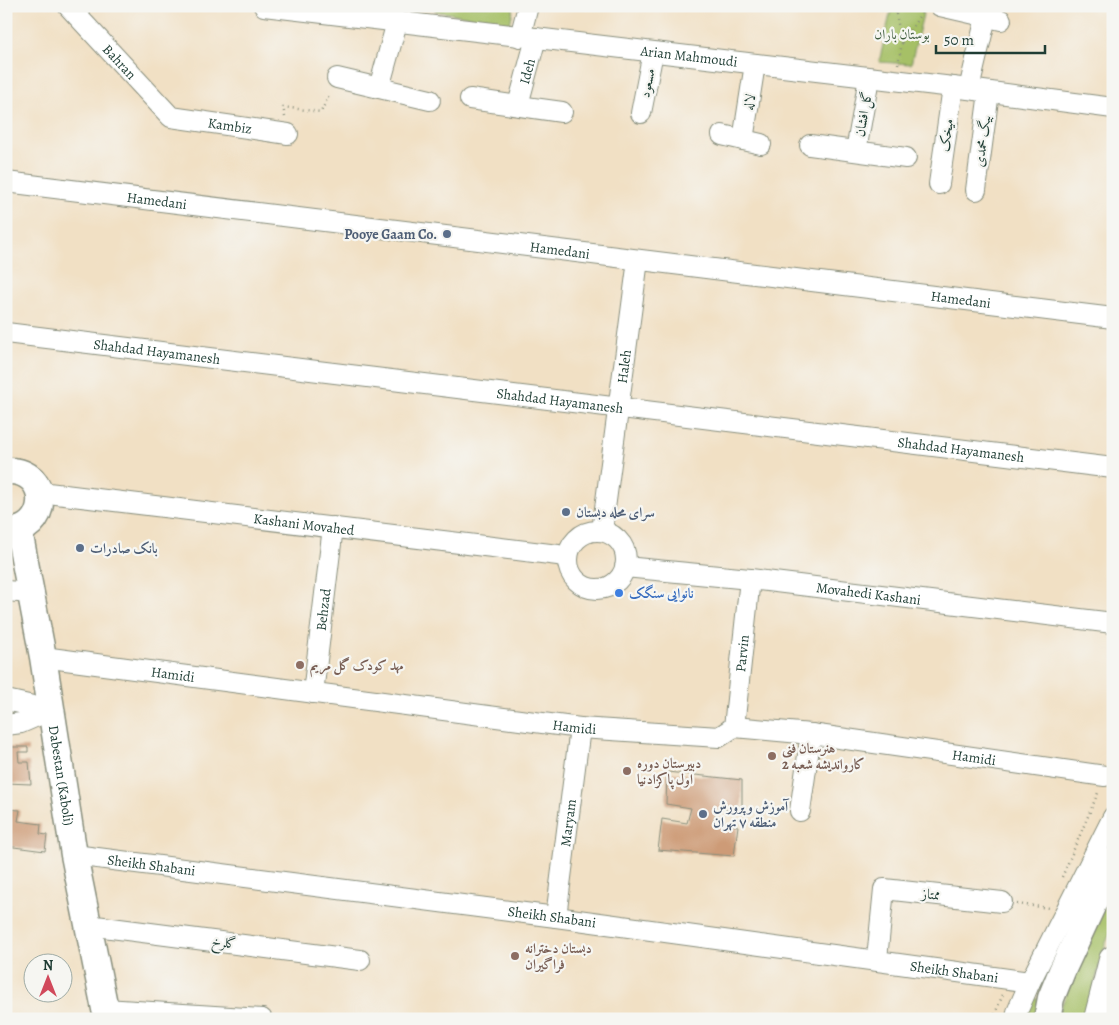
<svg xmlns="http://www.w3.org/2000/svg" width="1119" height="1025" viewBox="0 0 1119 1025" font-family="Alegreya,Amiri,serif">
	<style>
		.green { fill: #a6c066; stroke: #627e4d }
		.building { fill: #cd9b77 }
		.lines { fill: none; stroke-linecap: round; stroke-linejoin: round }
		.minor-casing { stroke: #888e7c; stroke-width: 22 }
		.major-casing { stroke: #888e7c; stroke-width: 29 }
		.highway-casing { stroke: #888e7c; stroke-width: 30 }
		.path { stroke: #888e7c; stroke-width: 2.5; stroke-dasharray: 1 4; stroke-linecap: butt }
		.minor { stroke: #fff; stroke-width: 20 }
		.major { stroke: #fff; stroke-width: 26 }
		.highway { stroke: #fff; stroke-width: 28 }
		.service-dot { fill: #5c6f8a; stroke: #f6f6f2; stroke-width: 2 }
		.shop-dot { fill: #3f7fe0; stroke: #f6f6f2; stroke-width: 2 }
		.education-dot { fill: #8d6e63; stroke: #f6f6f2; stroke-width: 2 }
		.labels { text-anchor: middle; stroke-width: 4.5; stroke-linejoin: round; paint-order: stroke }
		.park-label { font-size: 14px; fill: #415e40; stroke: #f6f6f2 }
		.street-label { font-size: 14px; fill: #1f3d34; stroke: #f6f6f2 }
		.service-label { font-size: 14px; font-weight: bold; fill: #4e5e75; stroke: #f6f6f2; text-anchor: start }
		.shop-label { font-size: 14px; font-weight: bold; fill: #366cbe; stroke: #f6f6f2; text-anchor: start }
		.education-label { font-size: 14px; font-weight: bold; fill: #785e54; stroke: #f6f6f2; text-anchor: start }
	</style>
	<rect width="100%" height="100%" fill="#f6f6f2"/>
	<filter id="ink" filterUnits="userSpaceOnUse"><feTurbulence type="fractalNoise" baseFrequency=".02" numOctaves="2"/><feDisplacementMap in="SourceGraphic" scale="10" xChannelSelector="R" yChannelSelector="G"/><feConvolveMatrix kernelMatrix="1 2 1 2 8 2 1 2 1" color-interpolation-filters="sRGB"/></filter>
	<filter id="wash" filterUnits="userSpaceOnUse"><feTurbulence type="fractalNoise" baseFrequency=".0096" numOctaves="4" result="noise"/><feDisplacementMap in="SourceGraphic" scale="20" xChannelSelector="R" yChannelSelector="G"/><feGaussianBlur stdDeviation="1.12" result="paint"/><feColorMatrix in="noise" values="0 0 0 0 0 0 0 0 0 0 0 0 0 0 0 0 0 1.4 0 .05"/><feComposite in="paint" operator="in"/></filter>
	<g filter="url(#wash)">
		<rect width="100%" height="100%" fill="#f1e0c4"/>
		<!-- green -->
		<path class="green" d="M436 6H514L510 24 435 11Z
			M892 6H925L911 64 879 62Z
			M1113 881V924L1103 951 1086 1019H1056Z
			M1032 998 1042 1000 1040 1019H1024Z"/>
		<g id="blocks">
			<!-- building -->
			<path class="building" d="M6 747H28V752H18L19 762H29L31 784 6 783Z
				M667 772 742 780V810L718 809 713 822 738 826 734 856 658 850 662 819 687 823 691 808 666 804Z
				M6 809 20 810 18 821 41 824 40 834 47 835 45 851 6 846Z"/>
		</g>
	</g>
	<g filter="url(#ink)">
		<use href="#blocks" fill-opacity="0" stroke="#888e7c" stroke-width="1"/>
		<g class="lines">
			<!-- minor casing -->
			<g class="minor-casing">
				<g id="minor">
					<path id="s1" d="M68 6 171 117 288 134"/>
					<path id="s2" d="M264 6 953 87 1113 108"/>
					<path d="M940 6 1001 20"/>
					<path d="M520 37 528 6"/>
					<path d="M337 78 430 100"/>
					<path d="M379 88 397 22"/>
					<path d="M969 89 986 17"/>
					<path d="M470 99 562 112"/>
					<path id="s3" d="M518 105 536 38"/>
					<path d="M641 113 653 52"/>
					<path d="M722 135 761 144"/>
					<path d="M743 140 755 64"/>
					<path d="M810 145 906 158"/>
					<path d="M856 151 869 78"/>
					<path id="s4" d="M6 182 1113 318"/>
					<path d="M939 184 953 87"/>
					<path d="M976 190 989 92"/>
					<path id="s5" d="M6 333 1113 468"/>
					<path id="s6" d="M40 492 558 555 568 558"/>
					<path id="s7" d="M602 531 638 260"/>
					<circle cx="597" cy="560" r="29"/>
					<path id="s8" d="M625 567 750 579 1113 623"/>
					<path d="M6 591 31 593"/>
					<path id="s9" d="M43 657 580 728 719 737 734 727 811 734 1105 776"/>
					<path id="s10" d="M313 693 333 527"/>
					<path d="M6 700 51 710"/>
					<path d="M6 725 21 723 51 710"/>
					<path id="s11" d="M734 727 750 579"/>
					<path d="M800 811 811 734"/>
					<path id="s12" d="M74 855 556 917 1030 982"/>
					<path id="s13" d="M556 917 580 728"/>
					<path d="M88 925 360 960"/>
					<path d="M877 959 884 889 1002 902"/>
					<path d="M105 1009 262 1019"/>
					<path d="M1016 1019 1017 1012 1030 982 1113 817"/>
				</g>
			</g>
			<!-- major casing -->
			<g class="major-casing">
				<g id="major">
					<path d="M6 471C54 468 49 535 6 531"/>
					<path id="s14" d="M19 531 43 657 74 855 107 1019"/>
					<path d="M1047 1019 1051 998 1062 971 1113 861"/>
				</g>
			</g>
			<!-- highway casing -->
			<g class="highway-casing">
				<path id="highway" d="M1098 1019 1113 960"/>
			</g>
			<!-- path -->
			<path class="path" d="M902 43 922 12 921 6
				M898 64 902 43 896 14 902 6
				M285 117 283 107 321 112 330 93
				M1062 877 1098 793
				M1017 904 1049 908
				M993 1019 1003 994"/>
			<!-- minor -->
			<use href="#minor" class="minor"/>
			<!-- major -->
			<use href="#major" class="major"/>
			<!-- highway -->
			<use href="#highway" class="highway"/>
		</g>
	</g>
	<!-- markers -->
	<g class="service-dot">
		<circle cx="447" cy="234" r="5"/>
		<circle cx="566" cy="512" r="5"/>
		<circle cx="80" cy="548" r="5"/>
		<circle cx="703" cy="814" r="5"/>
	</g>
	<circle class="shop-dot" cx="619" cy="593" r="5"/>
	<g class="education-dot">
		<circle cx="300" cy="665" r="5"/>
		<circle cx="772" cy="756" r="5"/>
		<circle cx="627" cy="771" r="5"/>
		<circle cx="515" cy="956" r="5"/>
	</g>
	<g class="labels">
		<!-- park labels -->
		<g class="park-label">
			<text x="902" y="39">بوستان باران</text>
		</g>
		<!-- street labels -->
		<g class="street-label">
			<text dy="5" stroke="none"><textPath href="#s2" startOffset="428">Arian Mahmoudi</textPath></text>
			<text dy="5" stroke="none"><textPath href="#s1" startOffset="76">Bahran</textPath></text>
			<text dy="5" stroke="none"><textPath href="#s3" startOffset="35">Ideh</textPath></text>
			<text transform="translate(647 83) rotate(-79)" y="5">مسعود</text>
			<text transform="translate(749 102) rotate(-81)" y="5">لاله</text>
			<text transform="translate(863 114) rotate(-80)" y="5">گل افشان</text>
			<text dy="5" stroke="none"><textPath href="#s1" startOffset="211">Kambiz</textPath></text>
			<text transform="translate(946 135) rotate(-82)" y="5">میخک</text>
			<text transform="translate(982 141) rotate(-82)" y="5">بیگ محمدی</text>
			<text dy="5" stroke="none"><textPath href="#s4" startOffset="152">Hamedani</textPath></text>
			<text dy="5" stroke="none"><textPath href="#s4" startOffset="558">Hamedani</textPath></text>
			<text dy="5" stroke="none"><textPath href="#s4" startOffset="962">Hamedani</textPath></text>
			<text dy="5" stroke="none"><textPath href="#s5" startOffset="152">Shahdad Hayamanesh</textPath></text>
			<text dy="5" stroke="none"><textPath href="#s7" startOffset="166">Haleh</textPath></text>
			<text dy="5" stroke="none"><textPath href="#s5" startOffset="558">Shahdad Hayamanesh</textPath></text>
			<text dy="5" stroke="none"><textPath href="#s5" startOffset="962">Shahdad Hayamanesh</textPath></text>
			<text dy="5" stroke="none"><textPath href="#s6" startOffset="266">Kashani Movahed</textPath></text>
			<text dy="5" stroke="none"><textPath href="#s8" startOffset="245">Movahedi Kashani</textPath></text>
			<text dy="5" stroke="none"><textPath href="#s10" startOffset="84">Behzad</textPath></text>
			<text dy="5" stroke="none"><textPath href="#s11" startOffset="74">Parvin</textPath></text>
			<text dy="5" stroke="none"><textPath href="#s9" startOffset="131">Hamidi</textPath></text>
			<text dy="5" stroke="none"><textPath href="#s9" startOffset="536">Hamidi</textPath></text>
			<text dy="5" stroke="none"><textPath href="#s9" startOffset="941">Hamidi</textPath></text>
			<text dy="5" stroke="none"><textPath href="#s14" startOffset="248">Dabestan (Kaboli)</textPath></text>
			<text dy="5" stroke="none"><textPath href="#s13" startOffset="95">Maryam</textPath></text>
			<text dy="5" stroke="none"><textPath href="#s12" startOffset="78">Sheikh Shabani</textPath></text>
			<text transform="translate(931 894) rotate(6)" y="5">ممتاز</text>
			<text dy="5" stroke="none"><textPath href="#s12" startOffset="482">Sheikh Shabani</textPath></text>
			<text transform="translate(224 942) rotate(7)" y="5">گلرخ</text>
			<text dy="5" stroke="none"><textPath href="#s12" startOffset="888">Sheikh Shabani</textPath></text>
		</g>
		<!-- service labels -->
		<g class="service-label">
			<text x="437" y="239" text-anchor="end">Pooye Gaam Co.</text>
			<text x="576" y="517">سرای محله دبستان</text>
			<text x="90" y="553">بانک صادرات</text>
			<text x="713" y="811">آموزش و پرورش<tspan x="713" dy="16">منطقه ۷ تهران</tspan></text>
		</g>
		<!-- shop labels -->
		<g class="shop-label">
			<text x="629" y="598">نانوایی سنگک</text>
		</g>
		<!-- education labels -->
		<g class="education-label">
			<text x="310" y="670">مهد کودک گل مریم</text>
			<text x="782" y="753">هنرستان فنی<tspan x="782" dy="16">کارواندیشه شعبه 2</tspan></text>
			<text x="637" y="768">دبیرستان دوره<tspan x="637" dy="16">اول پاکزادنیا</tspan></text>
			<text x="525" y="953">دبستان دخترانه<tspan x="525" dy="16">فراگیران</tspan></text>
		</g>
	</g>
	<!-- margin -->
	<rect width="1119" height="1025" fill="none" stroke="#f6f6f2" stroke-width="25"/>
	<!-- north arrow -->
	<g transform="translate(48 978)"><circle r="24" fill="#f6f6f2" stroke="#a0aca6"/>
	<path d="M0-4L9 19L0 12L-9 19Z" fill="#d1495b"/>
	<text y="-8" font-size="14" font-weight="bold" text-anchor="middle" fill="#1f3d34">N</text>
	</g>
	<!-- scale -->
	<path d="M936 45v8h109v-8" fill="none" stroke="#1f3d34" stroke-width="2.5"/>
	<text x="944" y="45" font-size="15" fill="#1f3d34" stroke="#f6f6f2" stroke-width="4" paint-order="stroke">50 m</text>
</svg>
